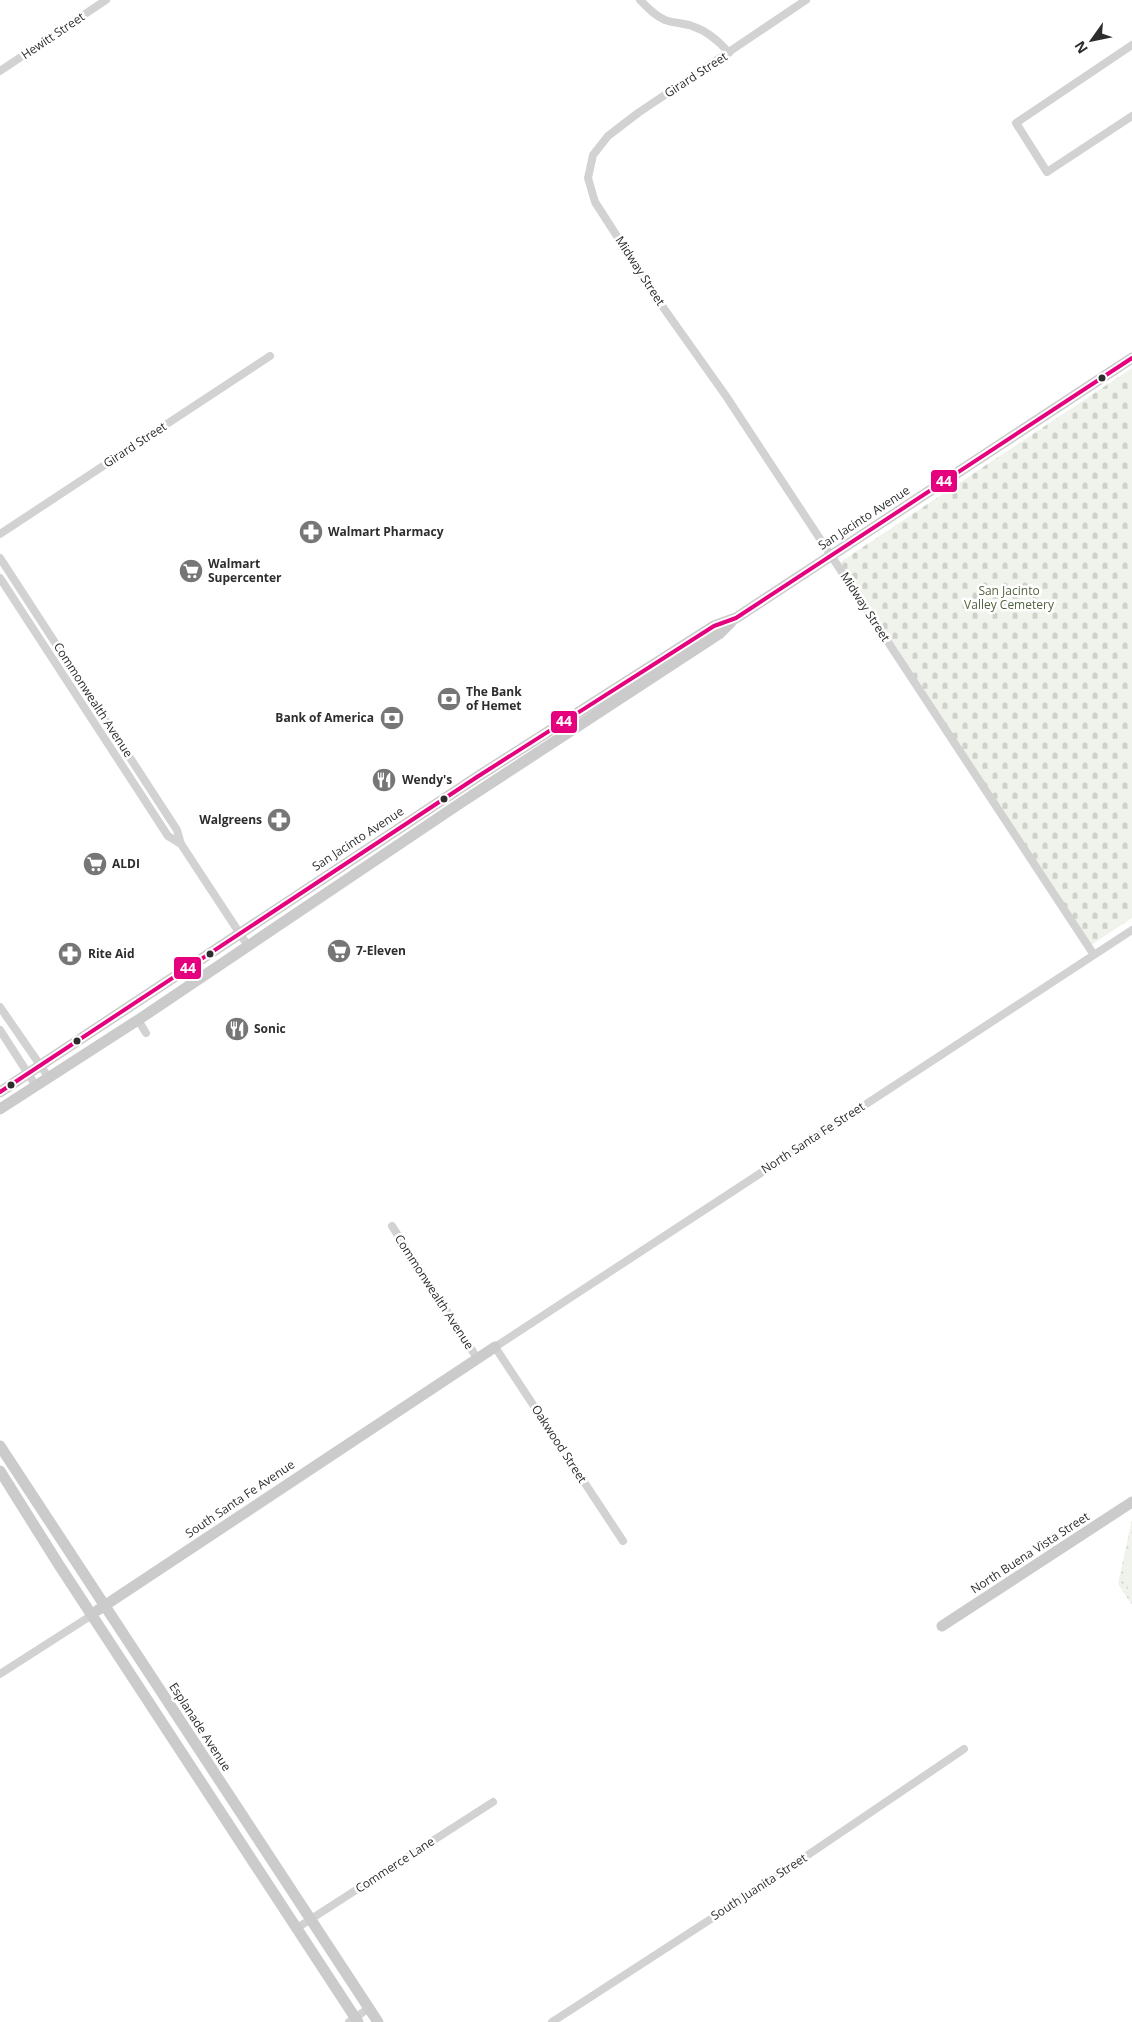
<svg xmlns="http://www.w3.org/2000/svg" width="1132" height="2022" viewBox="0 0 1132 2022" font-family="'Open Sans',sans-serif">
	<style>
		.grass { fill: url(#grass-dots) }
		.cemetery { fill: url(#cemetery-stones) }
		.pitch { fill: #f0f3eb }
		.lines { fill: none; stroke-linecap: round; stroke-linejoin: round }
		.street { stroke: #d2d2d2; stroke-width: 8 }
		.secondary { stroke: #cbcbcb; stroke-width: 11 }
		.bus-1-casing { stroke: #fff; stroke-width: 8 }
		.bus-1 { stroke: #e5007d; stroke-width: 4 }
		.bus-dot { fill: #2d2d2d; stroke: #fff; stroke-width: 2 }
		.labels { text-anchor: middle; stroke-width: 5; stroke-linejoin: round; paint-order: stroke }
		.street-label { font-size: 12px; fill: #2d2d2d; stroke: #fff }
		.poi-label { font-size: 12px; font-weight: bold; fill: #2d2d2d; stroke: #fff; text-anchor: start }
		.park-label { font-size: 12px; fill: #52643e; stroke: #fff }
		.line-badge { stroke: #fff; stroke-width: 2 }
		.badge-label { font-size: 14px; text-anchor: middle; font-weight: bold; fill: #fff }
	</style>
	<defs>
		<pattern id="grass-dots" width="8" height="8" patternUnits="userSpaceOnUse" patternTransform="scale(1.25)"><rect width="8" height="8" fill="#f0f3eb"/><path d="M2 2h.1M6 6h.1" fill="none" stroke="#ced1ca" stroke-width="1.8" stroke-linecap="round"/></pattern>
		<pattern id="cemetery-stones" width="16" height="16" patternUnits="userSpaceOnUse" patternTransform="scale(1.25)"><rect width="16" height="16" fill="#f0f3eb"/><path d="M2 7V4a2 2 0 0 1 4 0v3zM10 15v-3a2 2 0 0 1 4 0v3z" fill="#ced1ca"/></pattern>
	</defs>
	<rect width="100%" height="100%" fill="#fff"/>
	<!-- grass -->
	<path class="grass" d="M1132 1519V1605L1118 1584Z"/>
	<!-- cemetery -->
	<path class="cemetery" d="M1132 368V918L1088 947 839 563Z"/>
	<!-- pitch -->
	<path class="pitch" d="M1132 1532V1594L1122 1578Z"/>
	<g class="lines">
		<!-- street -->
		<path class="street" d="M640 0C648 8 654 15 665 20 673 23 683 23 692 26 707 31 719 41 729 53
			M806 0 638 113 608 136 593 155 588 178 595 202 660 303 726 396 1094 955
			M1132 45 1016 123 1047 172 1132 116
			M0 71 106 0
			M0 534 270 356
			M0 558 177 830 181 844 248 946
			M0 578 168 836 181 844
			M0 1007 49 1078
			M138 1020 146 1033
			M0 1030 36 1086
			M392 1226 477 1358
			M623 1541 495 1347 1132 930
			M0 1674 92 1615
			M297 1928 493 1802
			M349 2022 369 2008
			M552 2022 771 1880 964 1749"/>
		<!-- secondary -->
		<path class="secondary" d="M0 1092 477 777 714 626 736 618 1132 358
			M0 1109 138 1020 459 804 719 634 731 622
			M0 1446 378 2022
			M0 1471 59 1565 358 2022
			M98 1610 495 1347
			M942 1626 1132 1502"/>
		<!-- bus-1 casing -->
		<g class="bus-1-casing">
			<path id="bus-1" d="M0 1092 477 777 714 626 736 618 1132 358"/>
		</g>
		<!-- bus-1 -->
		<use href="#bus-1" class="bus-1"/>
	</g>
	<!-- icons -->
	<defs>
		<g id="pharmacy-disc" transform="scale(1.25)"><circle r="9.5" fill="#767676" stroke="#fff"/><path d="M-2-6h4v4h4v4h-4v4h-4v-4h-4v-4h4Z" fill="#fff"/></g>
		<g id="supermarket-disc" transform="scale(1.25)"><circle r="9.5" fill="#767676" stroke="#fff"/><path d="M-6-5.5h2.5l.6 2H6L4.5 2H-2.5L-4.4-4H-6ZM-1.5 3.2a1.3 1.3 0 1 0 .1 0ZM3 3.2a1.3 1.3 0 1 0 .1 0Z" fill="#fff"/></g>
		<g id="bank-disc" transform="scale(1.25)"><circle r="9.5" fill="#767676" stroke="#fff"/><path d="M-6-4H6V4H-6ZM0-2.3a2.3 2.3 0 1 0 0 4.6a2.3 2.3 0 1 0 0-4.6Z" fill="#fff"/></g>
		<g id="restaurant-disc" transform="scale(1.25)"><circle r="9.5" fill="#767676" stroke="#fff"/><path d="M-5-6h1v4h1v-4h1v4h1v-4h1v5L-1.5 .5V6h-2V.5L-5-1ZM5-6V6H3V1.5H1.5Q1.5-4 5-6Z" fill="#fff"/></g>
	</defs>
	<g fill-rule="evenodd">
		<use href="#pharmacy-disc" x="311" y="532"/>
		<use href="#supermarket-disc" x="191" y="571"/>
		<use href="#bank-disc" x="449" y="699"/>
		<use href="#bank-disc" x="392" y="718"/>
		<use href="#restaurant-disc" x="384" y="780"/>
		<use href="#pharmacy-disc" x="279" y="820"/>
		<use href="#supermarket-disc" x="95" y="864"/>
		<use href="#supermarket-disc" x="339" y="951"/>
		<use href="#pharmacy-disc" x="70" y="954"/>
		<use href="#restaurant-disc" x="237" y="1029"/>
	</g>
	<!-- markers -->
	<g class="bus-dot">
		<circle cx="1102" cy="378" r="4.5"/>
		<circle cx="444" cy="799" r="4.5"/>
		<circle cx="210" cy="954" r="4.5"/>
		<circle cx="77" cy="1041" r="4.5"/>
		<circle cx="11" cy="1085" r="4.5"/>
	</g>
	<g class="labels">
		<!-- street labels -->
		<g class="street-label">
			<text transform="translate(53 36) rotate(-34)" y="4">Hewitt Street</text>
			<text transform="translate(696 75) rotate(-33)" y="4">Girard Street</text>
			<text transform="translate(640 271) rotate(57)" y="4">Midway Street</text>
			<text transform="translate(135 445) rotate(-33)" y="4">Girard Street</text>
			<text transform="translate(864 518) rotate(-33)" y="4">San Jacinto Avenue</text>
			<text transform="translate(865 607) rotate(57)" y="4">Midway Street</text>
			<text transform="translate(93 700) rotate(57)" y="4">Commonwealth Avenue</text>
			<text transform="translate(358 839) rotate(-33)" y="4">San Jacinto Avenue</text>
			<text transform="translate(813 1138) rotate(-33)" y="4">North Santa Fe Street</text>
			<text transform="translate(434 1292) rotate(57)" y="4">Commonwealth Avenue</text>
			<text transform="translate(559 1444) rotate(57)" y="4">Oakwood Street</text>
			<text transform="translate(240 1499) rotate(-34)" y="4">South Santa Fe Avenue</text>
			<text transform="translate(1030 1553) rotate(-33)" y="4">North Buena Vista Street</text>
			<text transform="translate(200 1727) rotate(57)" y="4">Esplanade Avenue</text>
			<text transform="translate(395 1865) rotate(-33)" y="4">Commerce Lane</text>
			<text transform="translate(759 1887) rotate(-33)" y="4">South Juanita Street</text>
		</g>
		<!-- poi labels -->
		<g class="poi-label">
			<text x="328" y="536">Walmart Pharmacy</text>
			<text x="208" y="568">Walmart<tspan x="208" dy="14">Supercenter</tspan></text>
			<text x="466" y="696">The Bank<tspan x="466" dy="14">of Hemet</tspan></text>
			<text x="374" y="722" text-anchor="end">Bank of America</text>
			<text x="402" y="784">Wendy's</text>
			<text x="262" y="824" text-anchor="end">Walgreens</text>
			<text x="112" y="868">ALDI</text>
			<text x="356" y="955">7-Eleven</text>
			<text x="88" y="958">Rite Aid</text>
			<text x="254" y="1033">Sonic</text>
		</g>
		<!-- park labels -->
		<g class="park-label">
			<text x="1009" y="595">San Jacinto<tspan x="1009" dy="14">Valley Cemetery</tspan></text>
		</g>
	</g>
	<g class="line-badge">
		<rect x="930" y="469" width="28" height="24" rx="5" fill="#e5007d"/>
		<rect x="550" y="710" width="28" height="24" rx="5" fill="#e5007d"/>
		<rect x="173" y="956" width="29" height="24" rx="5" fill="#e5007d"/>
	</g>
	<g class="badge-label">
		<text x="944" y="486">44</text>
		<text x="564" y="726">44</text>
		<text x="188" y="973">44</text>
	</g>
	<!-- north arrow -->
	<g transform="translate(1092 40) rotate(237)" stroke="#ffffff" stroke-width="4" paint-order="stroke">
	<path d="M0-4L9 19L0 12L-9 19Z" fill="#2d2d2d"/>
	<text y="-8" font-size="14" font-weight="bold" text-anchor="middle" fill="#2d2d2d">N</text>
	</g>
</svg>
